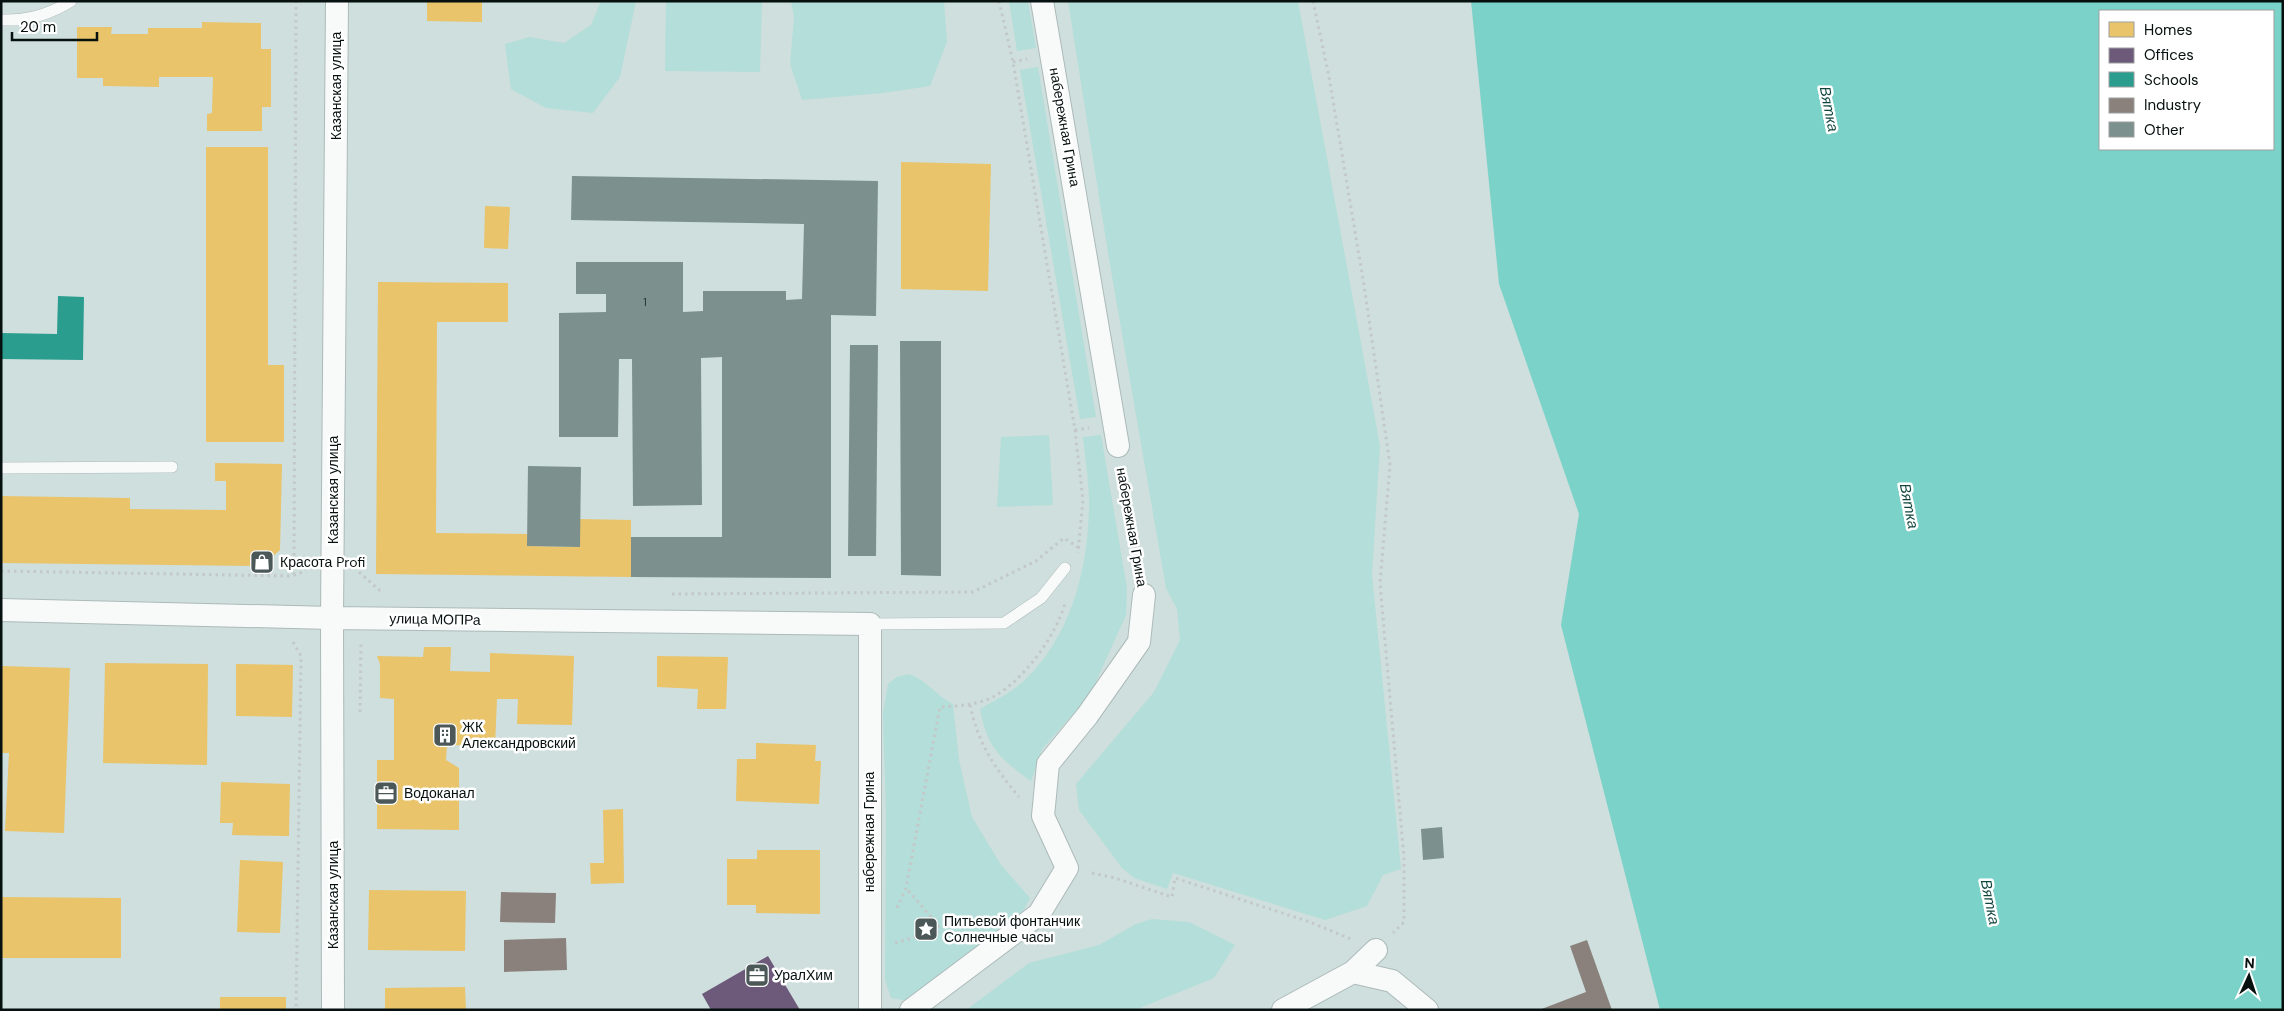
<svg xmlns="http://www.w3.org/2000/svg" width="2284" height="1011" viewBox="0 0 2284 1011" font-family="'DM Sans',sans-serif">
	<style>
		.green { fill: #b4ded9 }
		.water { fill: #7bd2c8; fill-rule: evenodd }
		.homes { fill: #e9c46a }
		.offices { fill: #6d597a }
		.schools { fill: #2a9d8f }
		.industry { fill: #8a817c }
		.building { fill: #7c908d }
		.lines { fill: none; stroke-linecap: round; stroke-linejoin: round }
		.lane-casing { stroke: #acbab8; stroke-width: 12 }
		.street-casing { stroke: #acbab8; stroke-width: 24 }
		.path { stroke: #c3c8c8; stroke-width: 3; stroke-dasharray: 2.5 4; stroke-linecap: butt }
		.lane { stroke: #f8fafa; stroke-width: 11 }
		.street { stroke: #f8fafa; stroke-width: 22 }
		.labels { text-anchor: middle; stroke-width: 5; stroke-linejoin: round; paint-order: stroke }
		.number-label { font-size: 11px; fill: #23302e }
		.street-label { font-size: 14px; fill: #05100f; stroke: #fff }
		.poi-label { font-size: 14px; fill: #05100f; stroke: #fff; text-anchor: start }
		.water-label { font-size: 15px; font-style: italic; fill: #0f443e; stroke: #fff }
	</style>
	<rect width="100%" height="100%" fill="#cedfdd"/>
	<!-- green -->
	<path class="green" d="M601 1H636L620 77 593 113 546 108 511 89 505 44 529 37 564 43 591 25Z
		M666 1H762L760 72 665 71Z
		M791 1H944L947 42 930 86 883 93 802 100 790 64 794 17Z
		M1009 1H1028L1036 48 1017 51Z
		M1068 1H1298L1380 446 1372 574 1401 869 1383 875 1367 906 1325 920 1173 873 1167 889 1134 878 1122 868 1079 810 1076 784 1154 692 1180 640 1177 609 1166 588 1108 253Z
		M1038 67 1096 417 1080 419 1020 70Z
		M1049 435 1053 505 997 507 1001 437Z
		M1101 435 1127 588 1126 615 1090 695 1042 749 1031 781C1000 759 987 747 980 709 995 700 1013 692 1025 680 1072 635 1089 566 1089 502 1089 480 1085 458 1083 437Z
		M909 674C927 680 936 696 953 704L959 760 972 817 1001 865 1030 898 1018 921 910 1001 891 998 885 980 886 814 883 713 888 684 897 677Z
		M1152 919 1189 922 1235 945 1214 978 1135 1010H966L1029 963 1099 945 1136 924Z"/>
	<!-- water -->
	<path class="water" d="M1471 1H2283V1010H1660L1561 625 1579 514 1499 284ZM2100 11H2273V149H2100Z"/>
	<!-- homes -->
	<path class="homes" d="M427 1H482V22L427 21Z
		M202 22 261 23V49H271V107H262V131H207V114L212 113 213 77H159V87L103 86V78H77V27H112L111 34H148V28H202Z
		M206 147H268V365H284V442H206Z
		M901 162 991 164 988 291 901 289Z
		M485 206 510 207 508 249 484 248Z
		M378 282 508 283V322H437L436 533 527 534V546L580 547V519L631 520V577L376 574Z
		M215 463 282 464 280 550 262 566 1 563V496L130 498V509L226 510V481H215Z
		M424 647H451L450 671 490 672V653L574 656 572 725 517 724 518 699H497L495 746 447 745 446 760 459 768V830L377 829V760H394V699L380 698V664L377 656 423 657Z
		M657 656 728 657 726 709H697L698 689 657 687Z
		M105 663 208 664 207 765 103 763Z
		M236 664 293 665 292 717 236 716Z
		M1 666 70 668 64 833 5 831 9 753H1Z
		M756 743 816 745 815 761H821L819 804 736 801 737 759H756Z
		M221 782 290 784 289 836 232 835 233 823H220Z
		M623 809 624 883 591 884 590 863H604L603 810Z
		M757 850H820V914L756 913V905H727V859H757Z
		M240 860 283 862 280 933 237 932Z
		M369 890 466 891 465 951 368 950Z
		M1 897 121 898V958H1Z
		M465 987 466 1010H385V988Z
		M220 997H286V1010H220Z"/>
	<!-- offices -->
	<path class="offices" d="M768 956 800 1010H711L702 994Z"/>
	<!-- schools -->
	<path class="schools" d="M58 296 84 297 83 360 1 359V333L57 334Z"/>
	<!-- industry -->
	<path class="industry" d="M501 892 556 893 555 923 500 922Z
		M566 938 567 970 504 972V940Z
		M1587 940 1612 1010H1539L1586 992 1570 946Z"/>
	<!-- building -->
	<path class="building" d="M572 176 878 181 876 316 831 315V578L631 577V537H722V357L701 358 702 505 633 506 632 359H619L618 437H559V313L606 312V294H576V262H683V312L703 311V291H786V300L802 299 804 224 571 220Z
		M900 341H941V576L901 575Z
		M850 345H878L876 556H848Z
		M528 466 581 467 580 547 527 546Z
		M1442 827 1444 858 1423 860 1421 829Z"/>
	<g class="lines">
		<!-- lane casing -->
		<g class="lane-casing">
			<path id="lane" d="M1 20C27 21 49 15 71 1
				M1 468 172 467
				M870 624 1004 623 1041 598 1065 568"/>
		</g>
		<!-- street casing -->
		<g class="street-casing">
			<path id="street" d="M1042 1 1118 446
				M1 610 332 618 870 624V1010
				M1353 972 1392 981 1427 1010
				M333 1010 332 618 337 1
				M911 1010 1039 914 1067 868 1043 816 1048 764 1087 716 1139 642 1144 595
				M1283 1010 1353 972 1376 950"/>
		</g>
		<!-- path -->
		<path class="path" d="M999 1 1013 62 1075 430 1083 500 1078 553
			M1313 1 1329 77 1364 285 1390 465 1380 583 1404 858V922L1393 933
			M1013 62 1027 59
			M1075 430 1089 428
			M1122 470 1140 570
			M1 571 291 576 306 571
			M359 572 379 590H383
			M294 575 296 1
			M672 594 973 592 1036 561 1064 538 1079 548
			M293 642 301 656 296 1010
			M970 705C978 743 994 767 1019 797
			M360 712 361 643
			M1092 873 1115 878 1172 897 1175 878 1310 922 1351 939
			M897 908 906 888 940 707C958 706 976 705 993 697 1024 680 1056 636 1065 603
			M895 943 922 935 933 938 939 930 938 925 906 888"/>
		<!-- lane -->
		<use href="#lane" class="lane"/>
		<!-- street -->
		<use href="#street" class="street"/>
	</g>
	<!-- icons -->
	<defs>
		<g id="shop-square" transform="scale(1.25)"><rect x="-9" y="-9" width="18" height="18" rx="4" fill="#4b5857" stroke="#fff"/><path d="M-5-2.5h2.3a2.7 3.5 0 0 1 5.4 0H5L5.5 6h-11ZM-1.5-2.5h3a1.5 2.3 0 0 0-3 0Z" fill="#fff"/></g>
		<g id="building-square" transform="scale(1.25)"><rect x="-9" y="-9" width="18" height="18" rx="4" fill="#4b5857" stroke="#fff"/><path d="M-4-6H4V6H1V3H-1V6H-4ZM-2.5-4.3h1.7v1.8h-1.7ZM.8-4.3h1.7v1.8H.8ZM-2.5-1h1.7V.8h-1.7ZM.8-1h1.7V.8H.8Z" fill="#fff"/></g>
		<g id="office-square" transform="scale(1.25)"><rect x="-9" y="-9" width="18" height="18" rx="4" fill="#4b5857" stroke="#fff"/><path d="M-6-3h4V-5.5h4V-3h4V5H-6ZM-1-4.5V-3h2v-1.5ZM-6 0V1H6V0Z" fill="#fff"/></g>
		<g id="sight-square" transform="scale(1.25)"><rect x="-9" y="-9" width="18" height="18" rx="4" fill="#4b5857" stroke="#fff"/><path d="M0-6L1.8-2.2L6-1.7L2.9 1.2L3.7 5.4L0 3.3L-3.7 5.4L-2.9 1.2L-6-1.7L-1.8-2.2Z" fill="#fff"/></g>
	</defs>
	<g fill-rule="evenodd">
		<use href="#shop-square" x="262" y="562"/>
		<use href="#building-square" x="445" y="735"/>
		<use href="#office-square" x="386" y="793"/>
		<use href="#sight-square" x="926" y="929"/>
		<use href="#office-square" x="757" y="975"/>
	</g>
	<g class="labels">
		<!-- number labels -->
		<g class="number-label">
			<text x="645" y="306">1</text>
		</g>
		<!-- street labels -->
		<g class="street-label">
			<text transform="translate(336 86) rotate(-90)" y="5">Казанская улица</text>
			<text transform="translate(1065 127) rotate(80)" y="5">набережная Грина</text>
			<text transform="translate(333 490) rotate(-90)" y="5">Казанская улица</text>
			<text transform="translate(1132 527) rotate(80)" y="5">набережная Грина</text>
			<text transform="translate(435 619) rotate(1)" y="5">улица МОПРа</text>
			<text transform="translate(869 832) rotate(-90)" y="5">набережная Грина</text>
			<text transform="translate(333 895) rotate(-90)" y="5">Казанская улица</text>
		</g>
		<!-- poi labels -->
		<g class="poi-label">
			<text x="280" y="567">Красота Profi</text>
			<text x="462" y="732">ЖК<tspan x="462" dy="16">Александровский</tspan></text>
			<text x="404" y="798">Водоканал</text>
			<text x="944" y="926">Питьевой фонтанчик<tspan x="944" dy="16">Солнечные часы</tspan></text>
			<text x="774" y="980">УралХим</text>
		</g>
		<!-- water labels -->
		<g class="water-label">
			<text transform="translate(1829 109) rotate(79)" y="5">Вятка</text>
			<text transform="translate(1909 506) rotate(79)" y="5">Вятка</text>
			<text transform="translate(1990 902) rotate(79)" y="5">Вятка</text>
		</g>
	</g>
	<!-- border -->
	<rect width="2284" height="1011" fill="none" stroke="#05100f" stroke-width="5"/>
	<!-- legend -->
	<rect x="2099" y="10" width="175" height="140" fill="#ffffff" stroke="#9b9f9f"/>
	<rect x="2109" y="22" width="25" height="15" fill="#e9c46a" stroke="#9b9f9f"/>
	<text x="2144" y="35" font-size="15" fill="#05100f">Homes</text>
	<rect x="2109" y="48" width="25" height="15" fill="#6d597a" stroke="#9b9f9f"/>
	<text x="2144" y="60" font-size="15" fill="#05100f">Offices</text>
	<rect x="2109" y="72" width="25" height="15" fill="#2a9d8f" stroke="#9b9f9f"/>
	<text x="2144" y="85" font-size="15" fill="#05100f">Schools</text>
	<rect x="2109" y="98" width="25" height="15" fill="#8a817c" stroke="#9b9f9f"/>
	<text x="2144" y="110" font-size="15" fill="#05100f">Industry</text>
	<rect x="2109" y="122" width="25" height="15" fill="#7c908d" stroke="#9b9f9f"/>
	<text x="2144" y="135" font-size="15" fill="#05100f">Other</text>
	<!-- north arrow -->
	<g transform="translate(2249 976) rotate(3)" stroke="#ffffff" stroke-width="4" paint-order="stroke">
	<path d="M0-4L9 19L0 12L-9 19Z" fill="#05100f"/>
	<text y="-8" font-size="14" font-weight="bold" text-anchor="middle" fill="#05100f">N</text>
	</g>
	<!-- scale -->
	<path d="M12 32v8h85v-8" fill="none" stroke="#05100f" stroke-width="2.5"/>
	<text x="20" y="32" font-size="15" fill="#05100f" stroke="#ffffff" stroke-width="4" paint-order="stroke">20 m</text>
</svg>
